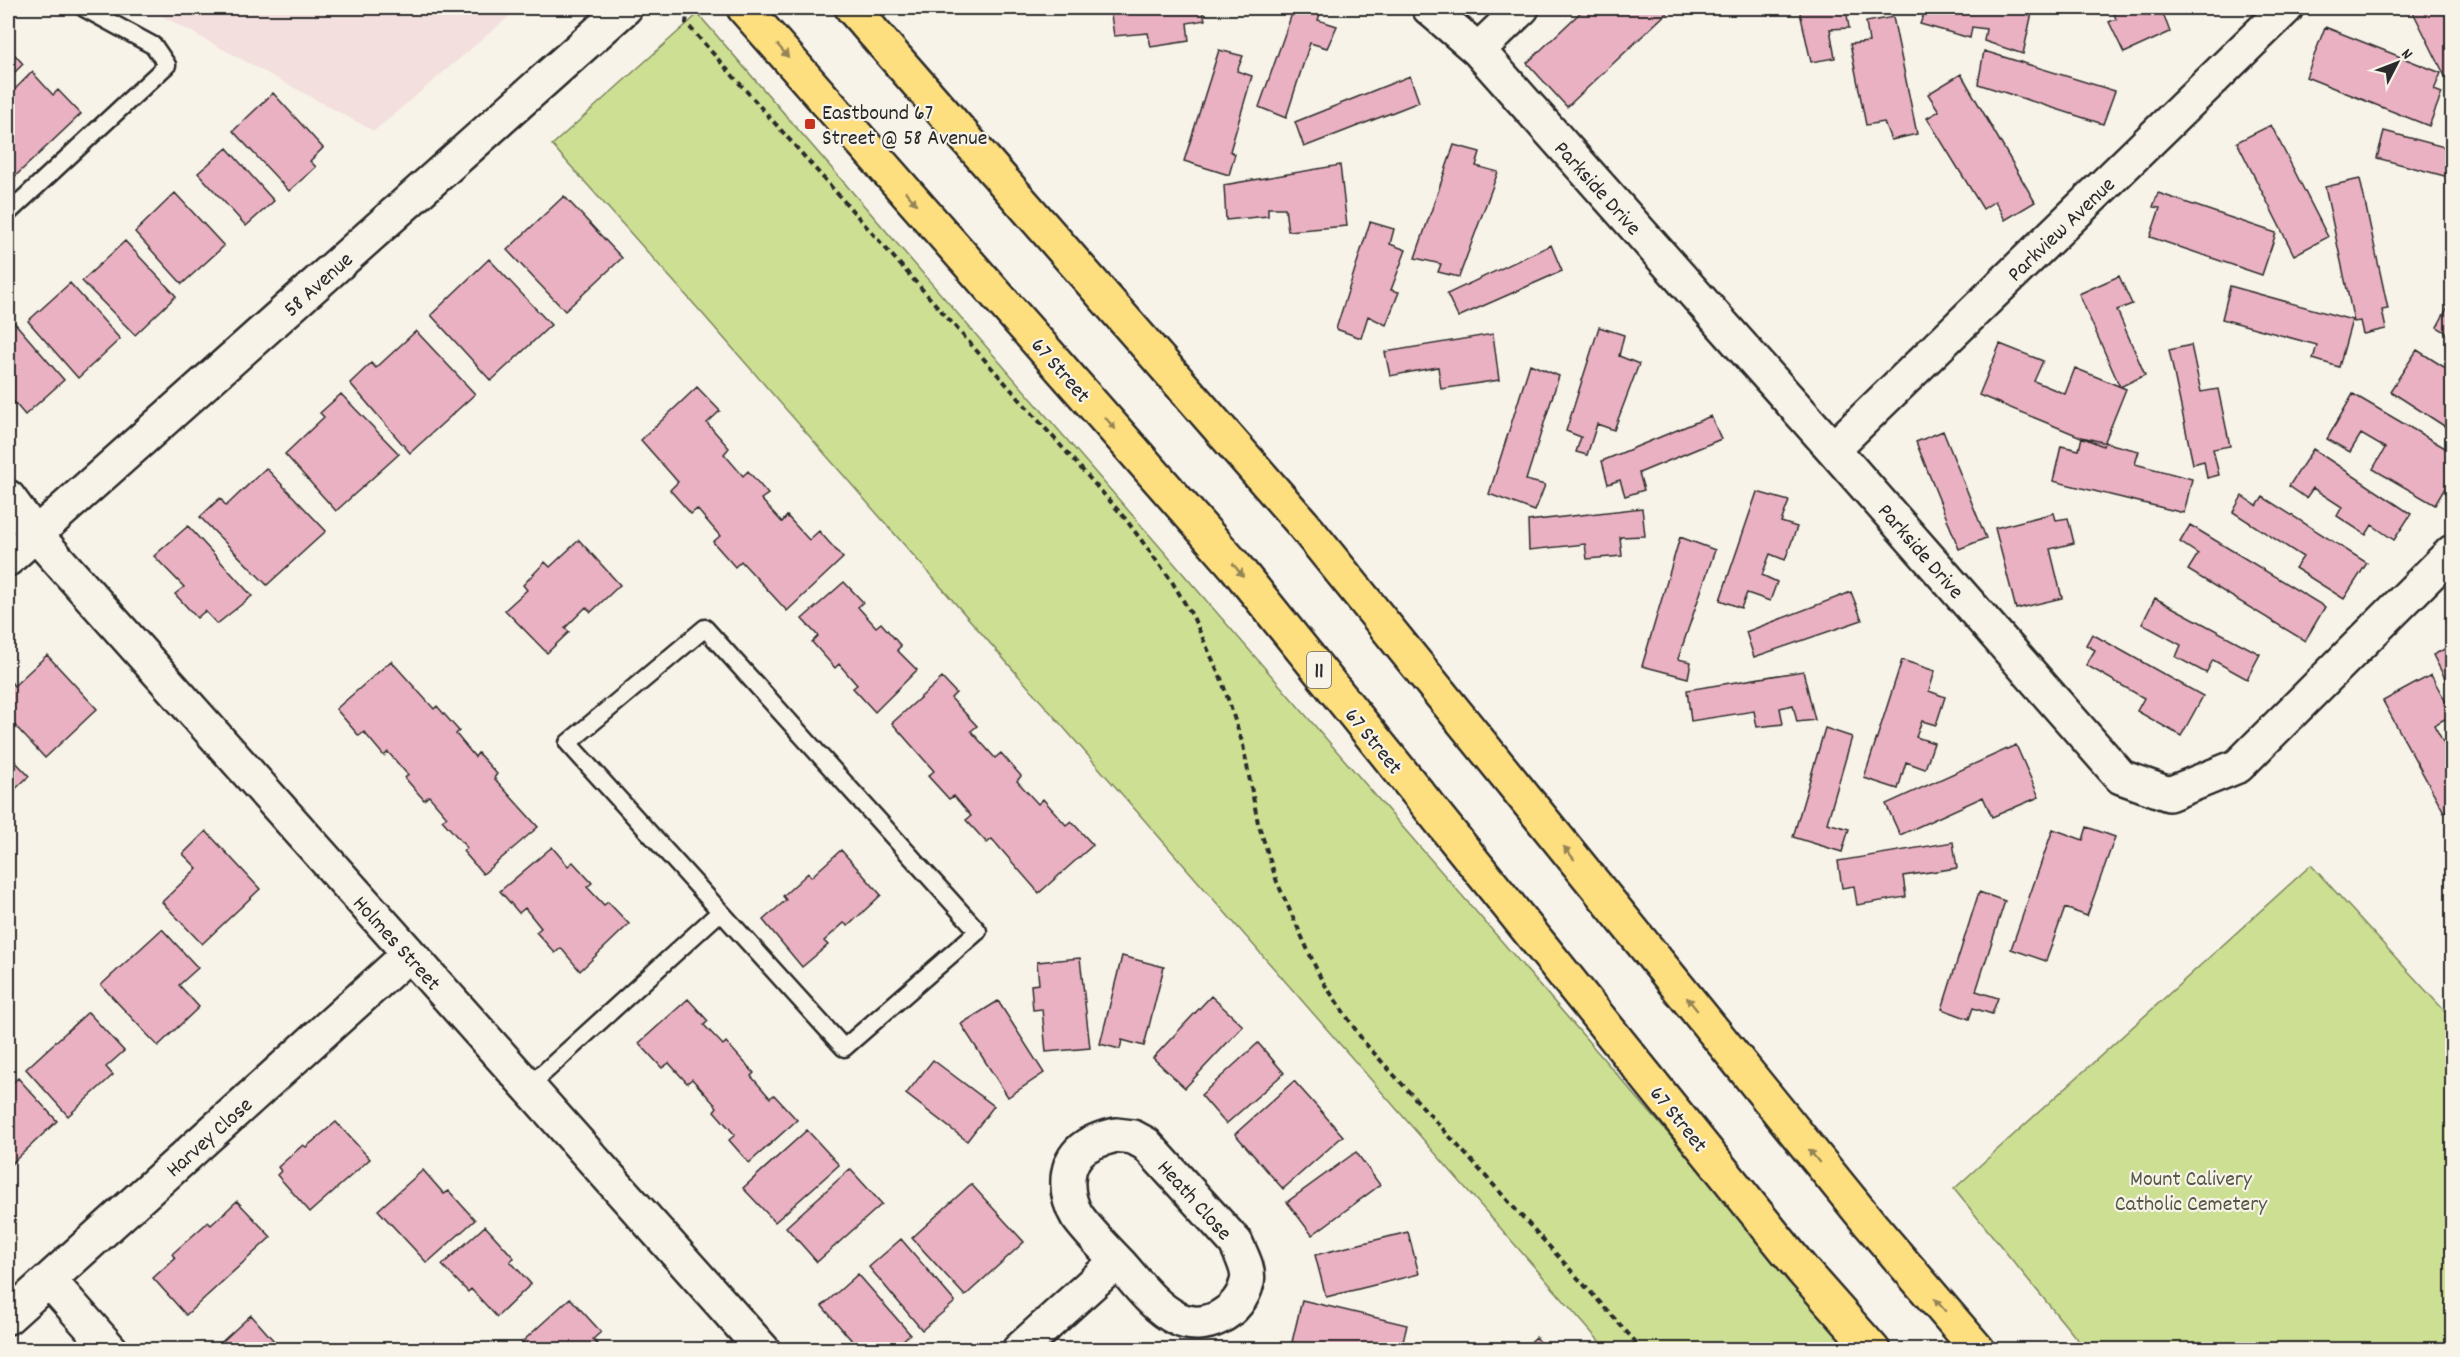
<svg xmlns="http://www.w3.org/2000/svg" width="2460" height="1357" viewBox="0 0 2460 1357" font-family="Dekko,sans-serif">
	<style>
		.built { fill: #f3dfdd }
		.green { fill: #cddf93; stroke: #7c855f; stroke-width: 1.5 }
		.building { fill: #eab1c2; stroke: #2b2b2b; stroke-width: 1.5 }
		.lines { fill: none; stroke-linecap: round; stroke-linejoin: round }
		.service-casing { stroke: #2b2b2b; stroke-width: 21 }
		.minor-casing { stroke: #2b2b2b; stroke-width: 38 }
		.primary-casing { stroke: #2b2b2b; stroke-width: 38 }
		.path { stroke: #2b2b2b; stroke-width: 4; stroke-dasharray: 6 4.5; stroke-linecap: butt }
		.service { stroke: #f7f3e8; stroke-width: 16 }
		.minor { stroke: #f7f3e8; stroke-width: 33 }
		.primary { stroke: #fedf80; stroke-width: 33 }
		.oneway { fill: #948556 }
		.poi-dot { fill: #c8321e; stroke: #f7f3e8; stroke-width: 2 }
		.labels { text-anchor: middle; stroke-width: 4.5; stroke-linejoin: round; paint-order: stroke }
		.shield { fill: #f7f3e8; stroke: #686764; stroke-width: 1.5 }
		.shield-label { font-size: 21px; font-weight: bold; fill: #2b2b2b }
		.poi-label { font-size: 22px; fill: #2b2b2b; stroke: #f7f3e8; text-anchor: start }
		.street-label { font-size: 22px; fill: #2b2b2b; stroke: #f7f3e8 }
		.park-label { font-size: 22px; fill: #545845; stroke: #f7f3e8 }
	</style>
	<rect width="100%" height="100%" fill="#f7f3e8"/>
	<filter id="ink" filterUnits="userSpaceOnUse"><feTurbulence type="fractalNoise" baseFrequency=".0167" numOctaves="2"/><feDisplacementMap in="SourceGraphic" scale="12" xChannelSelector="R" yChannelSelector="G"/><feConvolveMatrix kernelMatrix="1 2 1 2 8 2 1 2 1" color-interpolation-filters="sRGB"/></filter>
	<g filter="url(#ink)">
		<!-- built -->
		<path class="built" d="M147 8H519L374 131Z"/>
		<!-- green -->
		<path class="green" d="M698 14 1855 1349H1606L701 312 552 145Z
			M2311 865 2452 1019V1349H2085L1954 1189Z"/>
		<!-- building -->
		<path class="building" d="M1110 8H1202L1205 20 1187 23 1189 41 1151 47 1148 33 1114 36Z
			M1294 8H1322L1318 20 1337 26 1327 48 1310 43 1286 118 1259 107Z
			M1585 8H1672L1567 107 1527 63Z
			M1799 8H1846L1849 28 1830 29 1835 58 1811 62Z
			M1912 8H2033L2023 54 1984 41 1986 29 1972 27 1970 38 1920 24 1925 11Z
			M2112 8H2161L2170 32 2124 53 2109 22 2116 19Z
			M2411 8H2452V90Z
			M1893 17 1917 134 1891 140 1884 122 1866 125 1850 44 1869 42 1866 22Z
			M2325 27 2441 73 2434 90 2442 93 2429 126 2306 77Z
			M8 47 23 64 8 79Z
			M1219 50 1243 56 1237 71 1252 76 1230 151 1235 154 1229 175 1184 161Z
			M1984 51 2115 91 2103 124 1978 84Z
			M32 72 53 95 58 90 81 114 8 183V96Z
			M1961 74 2035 202 2005 220 1995 201 1983 209 1927 118 1939 111 1928 94Z
			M1410 76 1419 102 1304 147 1295 122Z
			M273 93 323 148 310 161 316 167 289 191 233 131Z
			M2271 125 2328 237 2294 255 2237 142Z
			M2384 131 2452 149V178L2377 158Z
			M1454 145 1480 152 1476 166 1498 172 1459 277 1438 272 1441 264 1415 258Z
			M227 148 274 201 246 226 198 173Z
			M1340 165 1347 226 1288 231 1285 208H1268V216L1226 220 1224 185Z
			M2360 179 2388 309 2382 310 2386 329 2363 334 2360 321 2354 322 2325 187Z
			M175 193 224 246 182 284 135 232Z
			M2158 193 2276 233 2262 275 2150 237 2160 208 2153 207Z
			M564 196 622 258 565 311 507 250Z
			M1370 222 1394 229 1390 244 1406 250 1391 290 1399 292 1386 325 1368 316 1361 338 1336 329Z
			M125 241 176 296 135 335 82 281Z
			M1551 245 1562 271 1458 317 1447 294Z
			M489 259 551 325 491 381 431 315Z
			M2119 276 2132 304 2117 310 2145 375 2120 387 2079 294Z
			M70 283 120 339 78 378 28 321Z
			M2230 286 2352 320 2339 367 2313 359 2317 345 2222 319Z
			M2452 299V336L2437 327Z
			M14 322 64 380 25 415 8 395V328Z
			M1599 327 1624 335 1619 356 1639 364 1614 430 1597 424 1587 455 1576 452 1581 437 1566 431Z
			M416 331 475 394 410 453 350 383 371 363 376 368Z
			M1493 334 1499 380 1441 389 1438 367 1390 376 1385 352Z
			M2000 344 2043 361 2034 381 2065 394 2075 368 2126 389 2103 446 1979 395Z
			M2191 345 2201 392 2218 389 2230 446 2213 449 2219 475 2207 478 2204 461 2193 464 2169 350Z
			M2417 350 2452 372V431L2390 391Z
			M1530 364 1559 376 1526 480 1545 485 1535 511 1489 494Z
			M697 387 720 411 707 423 729 448 724 454 743 476 748 471 768 494 761 499 782 522 787 516 809 540 819 531 843 558 787 611 741 561 735 567 713 542 720 536 697 509 691 514 670 490 678 482 641 440Z
			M341 394 399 454 336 511 285 454 324 417 320 413Z
			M2353 394 2452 452V476L2435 505 2373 469 2385 448 2361 434 2350 452 2327 439Z
			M1711 416 1721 439 1639 473 1644 490 1625 496 1620 480 1608 484 1602 461Z
			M1943 431 1986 538 1959 549 1916 442Z
			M2082 437 2139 451 2135 464 2192 479 2184 513 2053 481 2061 446 2079 450Z
			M2313 449 2411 514 2394 540 2372 525 2366 535 2337 516 2342 507 2313 488 2306 498 2289 486Z
			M266 468 326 531 267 585 200 517 220 498 226 506Z
			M1757 492 1789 501 1781 522 1797 527 1785 560 1770 554 1762 575 1777 582 1770 601 1747 593 1741 608 1720 600Z
			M2242 496 2257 506 2263 497 2367 563 2344 599 2295 568 2303 557 2233 512Z
			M1642 508 1645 536 1620 537 1622 556 1587 559 1585 544 1529 550 1528 521Z
			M2054 513 2056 520 2068 518 2074 543 2050 549 2062 598 2016 609 1995 528Z
			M2190 525 2325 607 2305 641 2188 570 2198 554 2180 542Z
			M188 526 252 596 217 624 205 611 197 618 175 594 184 587 154 556Z
			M1680 537 1715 550 1678 659 1691 662 1688 678 1642 666Z
			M579 540 620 585 591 612 586 607 565 628 569 632 547 653 505 610 527 590 523 585 545 562 550 567Z
			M844 582 863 602 858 607 876 627 881 623 901 646 897 650 917 670 875 712 853 688 857 685 839 664 835 668 812 642 818 636 802 619Z
			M1851 592 1862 620 1754 657 1746 632Z
			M2155 598 2260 654 2247 679 2213 660 2206 673 2176 657 2181 645 2142 624Z
			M2092 634 2203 696 2181 736 2137 711 2144 698 2086 665 2095 650 2086 645Z
			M2452 645V692L2433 655Z
			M47 655 97 709 45 758 8 718V678L14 686Z
			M1902 660 1935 671 1929 691 1945 697 1936 725 1922 721 1916 737 1934 743 1925 769 1906 762 1898 789 1864 778Z
			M391 661 434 709 437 706 459 731 456 734 475 757 478 753 497 774 494 778 538 827 483 874 463 851 467 848 442 820 447 817 429 796 424 800 405 778 408 775 388 752 384 756 364 732 359 736 336 709Z
			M1803 671 1815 720 1797 722 1793 705 1780 708 1783 724 1757 727 1754 711 1691 721 1687 690Z
			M2431 675 2452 713V715L2434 725 2452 758V808L2444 812 2383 701Z
			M942 678 956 693 951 698 977 726 971 731 995 758 1001 753 1021 776 1017 781 1038 804 1043 799 1066 825 1071 821 1093 845 1039 893 992 839 987 843 966 820 971 816 954 796 949 799 928 776 934 771 892 723Z
			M1825 728 1852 737 1827 823 1849 829 1842 852 1793 837Z
			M2016 745 2039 797 1992 817 1983 797 1900 835 1886 804Z
			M8 754 29 776 8 796Z
			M2087 827 2115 837 2087 916 2065 908 2046 961 2011 949 2053 829 2083 840Z
			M206 831 260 889 202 944 162 902 197 868 183 854Z
			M1953 842 1957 868 1903 876 1906 897 1857 905 1854 886 1842 888 1838 861Z
			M552 847 568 866 573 862 592 883 587 887 604 905 608 902 629 924 580 971 561 948 555 953 536 932 541 928 525 908 519 913 500 891Z
			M841 850 881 895 848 926 844 923 824 941 828 945 802 967 763 920 786 900 783 896 808 873 811 877Z
			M1979 892 2005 901 1976 991 1998 998 1992 1014 1973 1008 1969 1019 1942 1009Z
			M162 929 198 968 179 985 199 1007 158 1046 101 985Z
			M1122 956 1164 967 1144 1046 1122 1040 1120 1049 1100 1044Z
			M1080 958 1090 1048 1046 1052 1042 1009 1033 1010 1031 985 1039 984 1037 962Z
			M1211 996 1243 1026 1185 1088 1153 1058Z
			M688 999 708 1021 704 1025 723 1045 726 1042 754 1073 751 1076 770 1098 774 1095 797 1120 749 1163 729 1140 735 1135 714 1111 717 1107 692 1079 687 1083 669 1063 662 1068 639 1043Z
			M998 1001 1044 1073 1008 1097 961 1024Z
			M88 1012 124 1051 106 1067 113 1075 68 1116 26 1069Z
			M1258 1043 1284 1073 1226 1124 1201 1095Z
			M933 1060 994 1106 967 1141 906 1094Z
			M18 1078 57 1121 8 1167V1087Z
			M1294 1081 1343 1136 1283 1189 1235 1134Z
			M336 1122 370 1159 310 1212 277 1175 281 1171 278 1167 303 1145 306 1147Z
			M807 1130 839 1165 775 1222 743 1188Z
			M1356 1152 1380 1185 1312 1235 1287 1202Z
			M850 1169 882 1204 817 1262 786 1227Z
			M423 1170 444 1194 449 1191 475 1220 427 1263 378 1210Z
			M971 1184 1024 1242 965 1296 912 1238Z
			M237 1201 271 1237 186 1315 153 1278 175 1258 172 1254 208 1222 211 1225Z
			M485 1226 514 1258 510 1261 531 1284 497 1317 471 1289 468 1292 442 1265Z
			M1408 1232 1419 1274 1326 1297 1315 1255Z
			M901 1239 955 1302 922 1330 869 1267Z
			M858 1274 910 1334 892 1350H860L822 1306Z
			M570 1298 601 1332 593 1339 602 1350H529L522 1342Z
			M1302 1300 1407 1325 1401 1350H1324L1292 1342Z
			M251 1315 282 1350H213Z
			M1536 1337 1547 1350H1522Z"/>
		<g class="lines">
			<!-- service casing -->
			<g class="service-casing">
				<path id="service" d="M8 213 167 65 154 46 84 8
					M705 628 978 931 844 1048 568 743Z
					M528 1087 720 912"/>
			</g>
			<!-- minor casing -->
			<g class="minor-casing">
				<path id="minor" d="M1429 8 1478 50 1833 449 2121 777 2169 794 2238 766 2452 552
					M1478 50 1522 8
					M1833 449 2286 8
					M8 497 35 534 763 1350
					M8 559 625 8
					M1116 1135 1133 1137 1146 1144 1236 1243C1241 1255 1250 1270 1247 1282 1240 1313 1204 1333 1176 1318 1153 1306 1137 1283 1120 1264 1106 1249 1089 1233 1077 1216 1066 1198 1063 1169 1079 1152 1088 1142 1104 1138 1116 1135Z
					M49 1280 111 1350
					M8 1317 409 954
					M1019 1350 1117 1261"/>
			</g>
			<!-- primary casing -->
			<g class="primary-casing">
				<path id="primary" d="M744 8 1235 566 1803 1271 1873 1350
					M852 8 1302 523 1870 1224 1978 1350"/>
			</g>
			<!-- path -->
			<path class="path" d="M688 8 686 23 1124 517 1171 580 1193 617 1221 678 1243 745 1258 823 1277 882 1321 979 1364 1042 1643 1350"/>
			<!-- service -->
			<use href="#service" class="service"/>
			<!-- minor -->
			<use href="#minor" class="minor"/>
			<!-- primary -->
			<use href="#primary" class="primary"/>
		</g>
		<!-- one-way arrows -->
		<defs><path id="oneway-solid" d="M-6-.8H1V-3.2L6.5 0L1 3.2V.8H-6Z" transform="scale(1.5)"/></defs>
		<g class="oneway">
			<use href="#oneway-solid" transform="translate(783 51) rotate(49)"/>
			<use href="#oneway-solid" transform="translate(911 198) rotate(49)"/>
			<use href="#oneway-solid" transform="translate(1110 423) rotate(49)"/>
			<use href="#oneway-solid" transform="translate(1238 570) rotate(50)"/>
			<use href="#oneway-solid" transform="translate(1569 853) rotate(-129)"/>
			<use href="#oneway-solid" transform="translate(1692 1004) rotate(-129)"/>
			<use href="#oneway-solid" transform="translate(1814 1156) rotate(-129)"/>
			<use href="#oneway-solid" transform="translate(1940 1305) rotate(-131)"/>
		</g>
	</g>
	<!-- markers -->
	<rect class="poi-dot" x="804" y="118" width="12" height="12" rx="3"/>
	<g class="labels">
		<!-- shield labels -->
		<rect class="shield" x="1307" y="652" width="24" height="36" rx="4.5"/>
		<g class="shield-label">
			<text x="1319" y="677">11</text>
		</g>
		<!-- poi labels -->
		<g class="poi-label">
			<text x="822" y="119">Eastbound 67<tspan x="822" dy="25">Street @ 58 Avenue</tspan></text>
		</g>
		<!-- street labels -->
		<g class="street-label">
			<text transform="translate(1599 187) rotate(48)" y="8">Parkside Drive</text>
			<text transform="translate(2060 228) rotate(-44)" y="8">Parkview Avenue</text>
			<text transform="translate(317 283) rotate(-42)" y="8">58 Avenue</text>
			<text transform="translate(1062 369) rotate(49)" y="8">67 Street</text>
			<text transform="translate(1922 550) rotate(49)" y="8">Parkside Drive</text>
			<text transform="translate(1375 740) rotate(51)" y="8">67 Street</text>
			<text transform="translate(398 942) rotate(48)" y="8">Holmes Street</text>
			<text transform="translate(1680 1118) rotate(51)" y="8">67 Street</text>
			<text transform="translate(208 1136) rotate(-42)" y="8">Harvey Close</text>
			<text transform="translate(1196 1199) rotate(48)" y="8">Heath Close</text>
		</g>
		<!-- park labels -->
		<g class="park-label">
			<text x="2191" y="1185">Mount Calivery<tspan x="2191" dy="25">Catholic Cemetery</tspan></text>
		</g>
	</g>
	<!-- margin -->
	<rect width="2460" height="1357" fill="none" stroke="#f7f3e8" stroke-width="30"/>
	<rect x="15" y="15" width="2430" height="1327" fill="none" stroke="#2b2b2b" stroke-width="2" filter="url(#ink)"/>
	<!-- north arrow -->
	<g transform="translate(2397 63) rotate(48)" stroke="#f7f3e8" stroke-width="4.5" paint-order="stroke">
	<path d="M0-4.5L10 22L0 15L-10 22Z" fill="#2b2b2b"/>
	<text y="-9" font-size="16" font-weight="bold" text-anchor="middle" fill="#2b2b2b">N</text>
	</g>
</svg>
